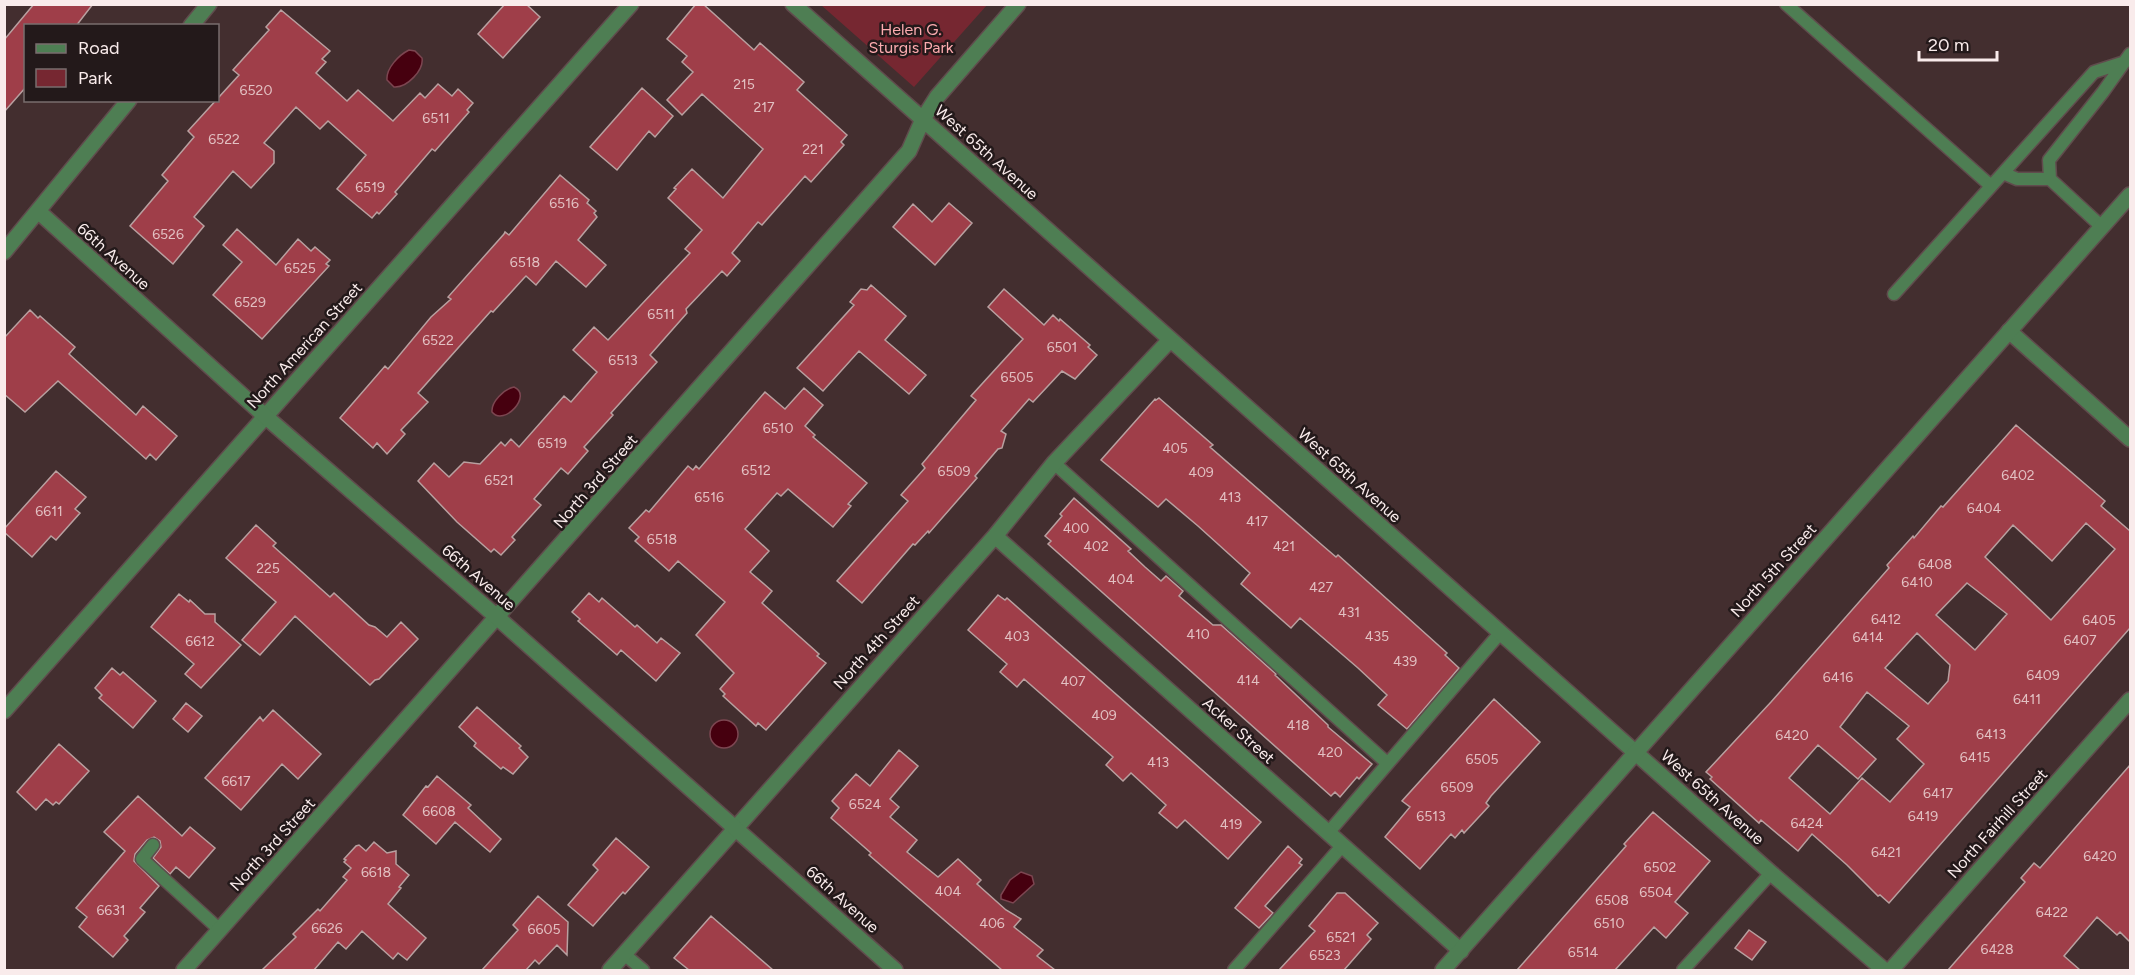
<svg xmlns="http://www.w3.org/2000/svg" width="2135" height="975" viewBox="0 0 2135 975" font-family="Figtree,sans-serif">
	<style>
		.green { fill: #762731 }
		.water { fill: #46000f; stroke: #7c4651; stroke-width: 1.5 }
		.building { fill: #9f3e49; stroke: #b9a0a0; stroke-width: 1.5; fill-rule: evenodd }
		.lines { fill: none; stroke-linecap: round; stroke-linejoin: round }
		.service-casing { stroke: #604c4d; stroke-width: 15 }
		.minor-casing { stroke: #604c4d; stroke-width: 18 }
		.tertiary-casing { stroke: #604c4d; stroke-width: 18 }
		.service { stroke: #4e7e53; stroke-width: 12 }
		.minor { stroke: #4e7e53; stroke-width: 15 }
		.tertiary { stroke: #4e7e53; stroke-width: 15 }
		.labels { text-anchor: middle; stroke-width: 5; stroke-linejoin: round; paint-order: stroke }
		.number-label { font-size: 14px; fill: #e2c0c2 }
		.park-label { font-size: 16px; fill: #fcabaf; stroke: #23191a }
		.street-label { font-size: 16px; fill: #f9ebeb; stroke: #23191a }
	</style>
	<rect width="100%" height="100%" fill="#432e2f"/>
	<!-- green -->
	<path class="green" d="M821 5H987L914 87Z"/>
	<!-- water -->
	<path class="water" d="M409 50 415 51 422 58C424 70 407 88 394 87L387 80C386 68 399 55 409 50Z
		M514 387C533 395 504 427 492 412 491 402 504 389 514 387Z
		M710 734a14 14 0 1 1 28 0a14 14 0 1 1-28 0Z
		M1021 872 1032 876 1034 884 1013 903 1001 899V895L1010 880Z"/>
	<!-- building -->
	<path class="building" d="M34 4H93L76 26H26V87L4 112V40Z
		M505 4H526L540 17 503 58 478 34Z
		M696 4H703L754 50 760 43 804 82 797 90 847 135 841 142 844 145 811 182 805 176 762 225 758 222 732 253 740 261 727 276 722 271 686 309 687 313 650 355 657 362 611 413 613 415 584 447 588 451 568 474 561 468 534 499 541 505 512 537 515 540 501 555 494 549 491 552 457 522 418 481 434 463 449 477 464 462 480 464 501 442 505 446 511 439 519 447 564 396 571 402 597 372 573 350 594 327 608 340 690 253 685 249 702 230 668 198 676 189 674 188 692 169 723 198 763 149 702 94 682 115 667 100 693 72 682 62 687 56 667 39Z
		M281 10 330 51 322 59 326 62 316 73 347 101 358 90 393 121 420 93 425 98 438 84 452 96 458 89 473 103 467 110 469 112 435 151 432 149 402 184 395 192 397 194 379 214 377 212 372 218 337 189 366 155 328 121 320 129 296 107 264 143 274 151V163L251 188 233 171 194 217 204 226 173 264 130 226 168 181 162 175 194 137 188 131 239 75 233 70 269 30 266 27Z
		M642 88 673 116 655 137 649 131 617 170 590 147Z
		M560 175 589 200 587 203 596 211 594 213 597 217 578 240 606 265 586 287 556 261 536 285 526 276 524 278 493 312 491 311 418 393 428 402 401 430 405 434 387 454 377 443 373 448 340 418 385 366 388 369 431 317 451 299 448 297 504 234 505 232 509 235Z
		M949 203 972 223 935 265 893 227 913 204 932 222Z
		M237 229 276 265 298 239 311 251 315 247 330 260 326 264 329 266 262 339 213 295 242 262 223 245Z
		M871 285 906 316 885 340 926 375 909 394 859 351 823 391 797 368 854 305 850 302 861 289 867 290Z
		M1004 289 1044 325 1053 315 1059 321 1060 319 1090 345 1088 347 1097 355 1075 379 1062 371 1033 402 1029 399 1001 431 1006 434 1002 448 998 449 975 476 977 478 929 533 928 531 915 545 913 544 862 603 837 581 908 501 901 495 925 468 922 464 976 400 971 396 1023 339 988 307Z
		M30 310 38 318 40 316 75 347 69 354 136 415 143 406 177 436 156 460 150 454 146 459 58 381 25 412 4 394V338Z
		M804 388 823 405 805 426 815 435 813 437 867 483 848 504 851 506 833 527 788 489 781 496 777 493 745 529 769 551 750 572 772 591 762 603 819 654 817 656 826 663 766 730 758 723 756 726 723 696 725 694 720 689 734 673 696 635 725 602 678 561 669 571 635 541 639 537 629 528 646 510 649 512 688 466 693 470 696 466 699 469 765 392 785 409Z
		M1159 398 1213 445 1210 447 1322 545 1336 557 1338 555 1447 653 1445 655 1459 668 1407 729 1378 705 1387 695 1358 668 1300 618 1291 628 1241 584 1250 573 1198 526 1166 499 1158 507 1101 460 1155 399 1156 400Z
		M2016 425 2105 501 2101 506 2130 531V628L1889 903 1880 895 1878 896 1847 865 1812 834 1798 851 1761 820 1759 823 1710 779 1712 777 1706 772 1771 702 1889 568 1887 565 1913 536 1914 538 1941 506 1943 507ZM2086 523 2115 549 2051 620 1985 557 2013 525 2052 561ZM1967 583 2007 614 1975 650 1936 615ZM1917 633 1950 665 1948 681 1928 704 1885 668ZM1867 692 1909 726 1897 739 1924 764 1890 802 1862 778 1830 814 1789 778 1818 745 1858 779 1876 759 1840 727Z
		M56 471 86 497 75 509 80 513 56 540 51 536 32 557 4 532V529Z
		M1074 498 1131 549 1128 551 1145 567 1161 581 1166 576 1183 591 1179 596 1213 625H1221L1239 641 1276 674 1275 675 1328 725V727L1372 764 1359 779 1357 777 1340 797 1335 792 1331 796 1048 544 1051 541 1045 536 1062 516 1060 514Z
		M256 525 276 543 273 546 330 597 334 593 369 625 375 627 387 637 401 622 418 639 379 679 375 680 370 685 295 616 260 655 242 640 276 602 226 558Z
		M589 593 599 602 602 598 635 627 637 625 657 643 661 638 680 653 656 681 621 650 617 655 578 621 580 619 572 612Z
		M179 594 189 602 190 600 205 614H215V622L241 645 201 688 185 674 194 664 151 627Z
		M998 595 1005 600 1007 598 1261 822 1228 859 1185 820 1177 828 1159 813 1166 805 1131 773 1123 781 1106 765 1113 757 1024 679 1017 687 1000 672 1007 664 968 630Z
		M112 668 120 675 123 672 156 701 133 728 99 698 102 695 95 688Z
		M1494 699 1540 742 1491 796 1486 803 1489 806 1464 833 1462 830 1455 838 1451 834 1420 869 1385 837 1410 807 1402 801Z
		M186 703 202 716 188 732 173 719Z
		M477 707 521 746 519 748 528 757 513 774 503 767 501 769 474 746 476 743 459 727Z
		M273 710 321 754 298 779 282 764 241 810 205 778 260 717 263 721Z
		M59 744 89 771 59 804 56 802 53 805 46 799 36 810 17 792Z
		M899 750 918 766 890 799 899 807 890 817 917 840 907 852 938 877 958 859 981 880 977 884 1006 910 1021 919 1014 927 1043 950 1037 956 1055 970H1002L869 855 871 853 831 818 839 808 832 801 856 774 870 786Z
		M2130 765V942L2120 932 2117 935 2097 917 2064 956 2080 970H1948L2025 882 2021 878 2034 863 2040 868Z
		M437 776 471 805 468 808 501 839 490 852 455 822 436 844 403 815 426 786 428 787Z
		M138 796 182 836 190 827 215 848 189 878 176 867 170 874 153 858 161 847 160 841 154 837 147 840 135 854 134 861 159 886 140 908 145 912 124 936 128 940 113 957 79 927 87 917 76 908 125 851 104 832Z
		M1653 812 1710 861 1675 902 1688 913 1666 938 1654 927 1615 970H1517L1626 846 1624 844Z
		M616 838 649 867 625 894 623 892 593 926 568 905 598 870 593 865Z
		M374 842 387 853 396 851V864L409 875 399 887 401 888 388 904 426 938 407 960 398 953 393 959 362 931 346 949 338 942 314 970H262L296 937 293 934 318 909 320 911 347 880 343 877 351 868 344 862 346 860 344 859 356 846 359 845 366 851Z
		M1288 846 1302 859 1299 863 1302 865 1265 906 1273 913 1259 928 1235 908Z
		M1337 893H1345L1378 923 1367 935 1371 939 1344 970H1279L1315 931 1309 926Z
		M538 896 568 922 567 955 557 945 539 964 535 960 526 970H482L518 930 513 925Z
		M711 916 735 937 773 970H689L674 958Z
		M1749 930 1766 942 1752 960 1735 948Z"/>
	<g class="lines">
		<!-- service casing -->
		<g class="service-casing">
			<path id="service" d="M1786 4 1991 186
				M2003 173 2017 179H2050
				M2102 227 2050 179 2049 160 2103 92 2130 54
				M1894 294 2094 72 2125 62
				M1054 463 1387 763
				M1328 833 1501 632
				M153 845 142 859 220 930
				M624 954 643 970
				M1234 970 1342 846
				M1683 970 1771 873"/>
		</g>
		<!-- minor casing -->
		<g class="minor-casing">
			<path id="minor" d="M793 4 1771 873 1884 970
				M2009 331 2130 439
				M995 536 1461 951
				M4 711 631 4
				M184 970 909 151 923 119 937 97 1018 4
				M610 970 995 536 1054 463 1170 340
				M1891 970 2130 700"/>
		</g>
		<!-- tertiary casing -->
		<g class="tertiary-casing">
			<path id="tertiary" d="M191 26 209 4
				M38 211 265 416 498 618 895 970
				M4 252 129 100
				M1443 970 2130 195"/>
		</g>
		<!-- service -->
		<use href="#service" class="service"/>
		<!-- minor -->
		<use href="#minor" class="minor"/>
		<!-- tertiary -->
		<use href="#tertiary" class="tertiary"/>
	</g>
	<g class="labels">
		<!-- number labels -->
		<g class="number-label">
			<text x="744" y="89">215</text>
			<text x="256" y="95">6520</text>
			<text x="764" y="112">217</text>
			<text x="436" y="123">6511</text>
			<text x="224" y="144">6522</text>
			<text x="813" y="154">221</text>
			<text x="370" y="192">6519</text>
			<text x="564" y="208">6516</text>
			<text x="168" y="239">6526</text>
			<text x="525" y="267">6518</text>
			<text x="300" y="273">6525</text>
			<text x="250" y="307">6529</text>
			<text x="661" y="319">6511</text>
			<text x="438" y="345">6522</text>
			<text x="1062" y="352">6501</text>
			<text x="623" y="365">6513</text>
			<text x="1017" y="382">6505</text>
			<text x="778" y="433">6510</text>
			<text x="552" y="448">6519</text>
			<text x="1175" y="453">405</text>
			<text x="756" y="475">6512</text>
			<text x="954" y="476">6509</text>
			<text x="1201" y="477">409</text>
			<text x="2018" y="480">6402</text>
			<text x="499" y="485">6521</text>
			<text x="709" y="502">6516</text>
			<text x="1230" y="502">413</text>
			<text x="1984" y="513">6404</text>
			<text x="49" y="516">6611</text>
			<text x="1257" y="526">417</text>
			<text x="1076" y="533">400</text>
			<text x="662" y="544">6518</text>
			<text x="1096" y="551">402</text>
			<text x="1284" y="551">421</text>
			<text x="1935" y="569">6408</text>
			<text x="268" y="573">225</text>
			<text x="1121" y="584">404</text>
			<text x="1917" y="587">6410</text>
			<text x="1321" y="592">427</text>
			<text x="1349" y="617">431</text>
			<text x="1886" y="624">6412</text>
			<text x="2099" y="625">6405</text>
			<text x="1198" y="639">410</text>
			<text x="1017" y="641">403</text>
			<text x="1377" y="641">435</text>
			<text x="1868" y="642">6414</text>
			<text x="2080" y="645">6407</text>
			<text x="200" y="646">6612</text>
			<text x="1405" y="666">439</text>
			<text x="2043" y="680">6409</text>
			<text x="1838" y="682">6416</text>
			<text x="1248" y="685">414</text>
			<text x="1073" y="686">407</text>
			<text x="2027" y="704">6411</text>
			<text x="1104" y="720">409</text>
			<text x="1298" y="730">418</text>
			<text x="1991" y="739">6413</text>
			<text x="1792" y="740">6420</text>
			<text x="1330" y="757">420</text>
			<text x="1975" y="762">6415</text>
			<text x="1482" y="764">6505</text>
			<text x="1158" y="767">413</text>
			<text x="236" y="786">6617</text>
			<text x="1457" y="792">6509</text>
			<text x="1938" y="798">6417</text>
			<text x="865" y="809">6524</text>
			<text x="439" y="816">6608</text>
			<text x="1431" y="821">6513</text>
			<text x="1923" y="821">6419</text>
			<text x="1807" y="828">6424</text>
			<text x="1231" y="829">419</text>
			<text x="1886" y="857">6421</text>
			<text x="2100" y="861">6420</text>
			<text x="1660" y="872">6502</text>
			<text x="376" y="877">6618</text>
			<text x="948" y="896">404</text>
			<text x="1656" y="897">6504</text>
			<text x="1612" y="905">6508</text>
			<text x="111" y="915">6631</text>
			<text x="2052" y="917">6422</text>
			<text x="992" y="928">406</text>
			<text x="1609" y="928">6510</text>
			<text x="327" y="933">6626</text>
			<text x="544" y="934">6605</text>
			<text x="1341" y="942">6521</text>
			<text x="1997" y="954">6428</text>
			<text x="1583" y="957">6514</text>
			<text x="1325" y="960">6523</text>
		</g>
		<!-- park labels -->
		<g class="park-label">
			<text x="911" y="35">Helen G.<tspan x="911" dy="18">Sturgis Park</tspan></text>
		</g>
		<!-- street labels -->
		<g class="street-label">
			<text transform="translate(987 152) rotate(42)" y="6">West 65th Avenue</text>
			<text transform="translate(114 256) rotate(42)" y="6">66th Avenue</text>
			<text transform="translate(304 345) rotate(-48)" y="6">North American Street</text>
			<text transform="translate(1350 475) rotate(42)" y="6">West 65th Avenue</text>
			<text transform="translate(595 481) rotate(-49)" y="6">North 3rd Street</text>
			<text transform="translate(1773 570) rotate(-48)" y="6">North 5th Street</text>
			<text transform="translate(479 577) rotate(41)" y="6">66th Avenue</text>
			<text transform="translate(876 642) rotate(-48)" y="6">North 4th Street</text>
			<text transform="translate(1239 730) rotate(42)" y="6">Acker Street</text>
			<text transform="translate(1713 797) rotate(42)" y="6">West 65th Avenue</text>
			<text transform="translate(1997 823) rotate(-48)" y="6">North Fairhill Street</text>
			<text transform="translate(272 844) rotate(-48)" y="6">North 3rd Street</text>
			<text transform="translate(843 899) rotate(42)" y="6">66th Avenue</text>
		</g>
	</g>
	<!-- border -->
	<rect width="2135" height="975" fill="none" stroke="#f9ebeb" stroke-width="12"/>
	<!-- legend -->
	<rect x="24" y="24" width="195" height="78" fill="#23191a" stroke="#796d6e" stroke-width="1.5"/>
	<rect x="36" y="44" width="30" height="9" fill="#4e7e53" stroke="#796d6e" stroke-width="1.5"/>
	<text x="78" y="54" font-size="18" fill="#f9ebeb">Road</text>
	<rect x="36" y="69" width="30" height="18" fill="#762731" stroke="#796d6e" stroke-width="1.5"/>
	<text x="78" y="84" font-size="18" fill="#f9ebeb">Park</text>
	<!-- scale -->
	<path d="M1919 51v9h78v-9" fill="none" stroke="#f9ebeb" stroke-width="3"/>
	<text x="1928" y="51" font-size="18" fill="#f9ebeb" stroke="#23191a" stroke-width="4.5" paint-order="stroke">20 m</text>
</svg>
